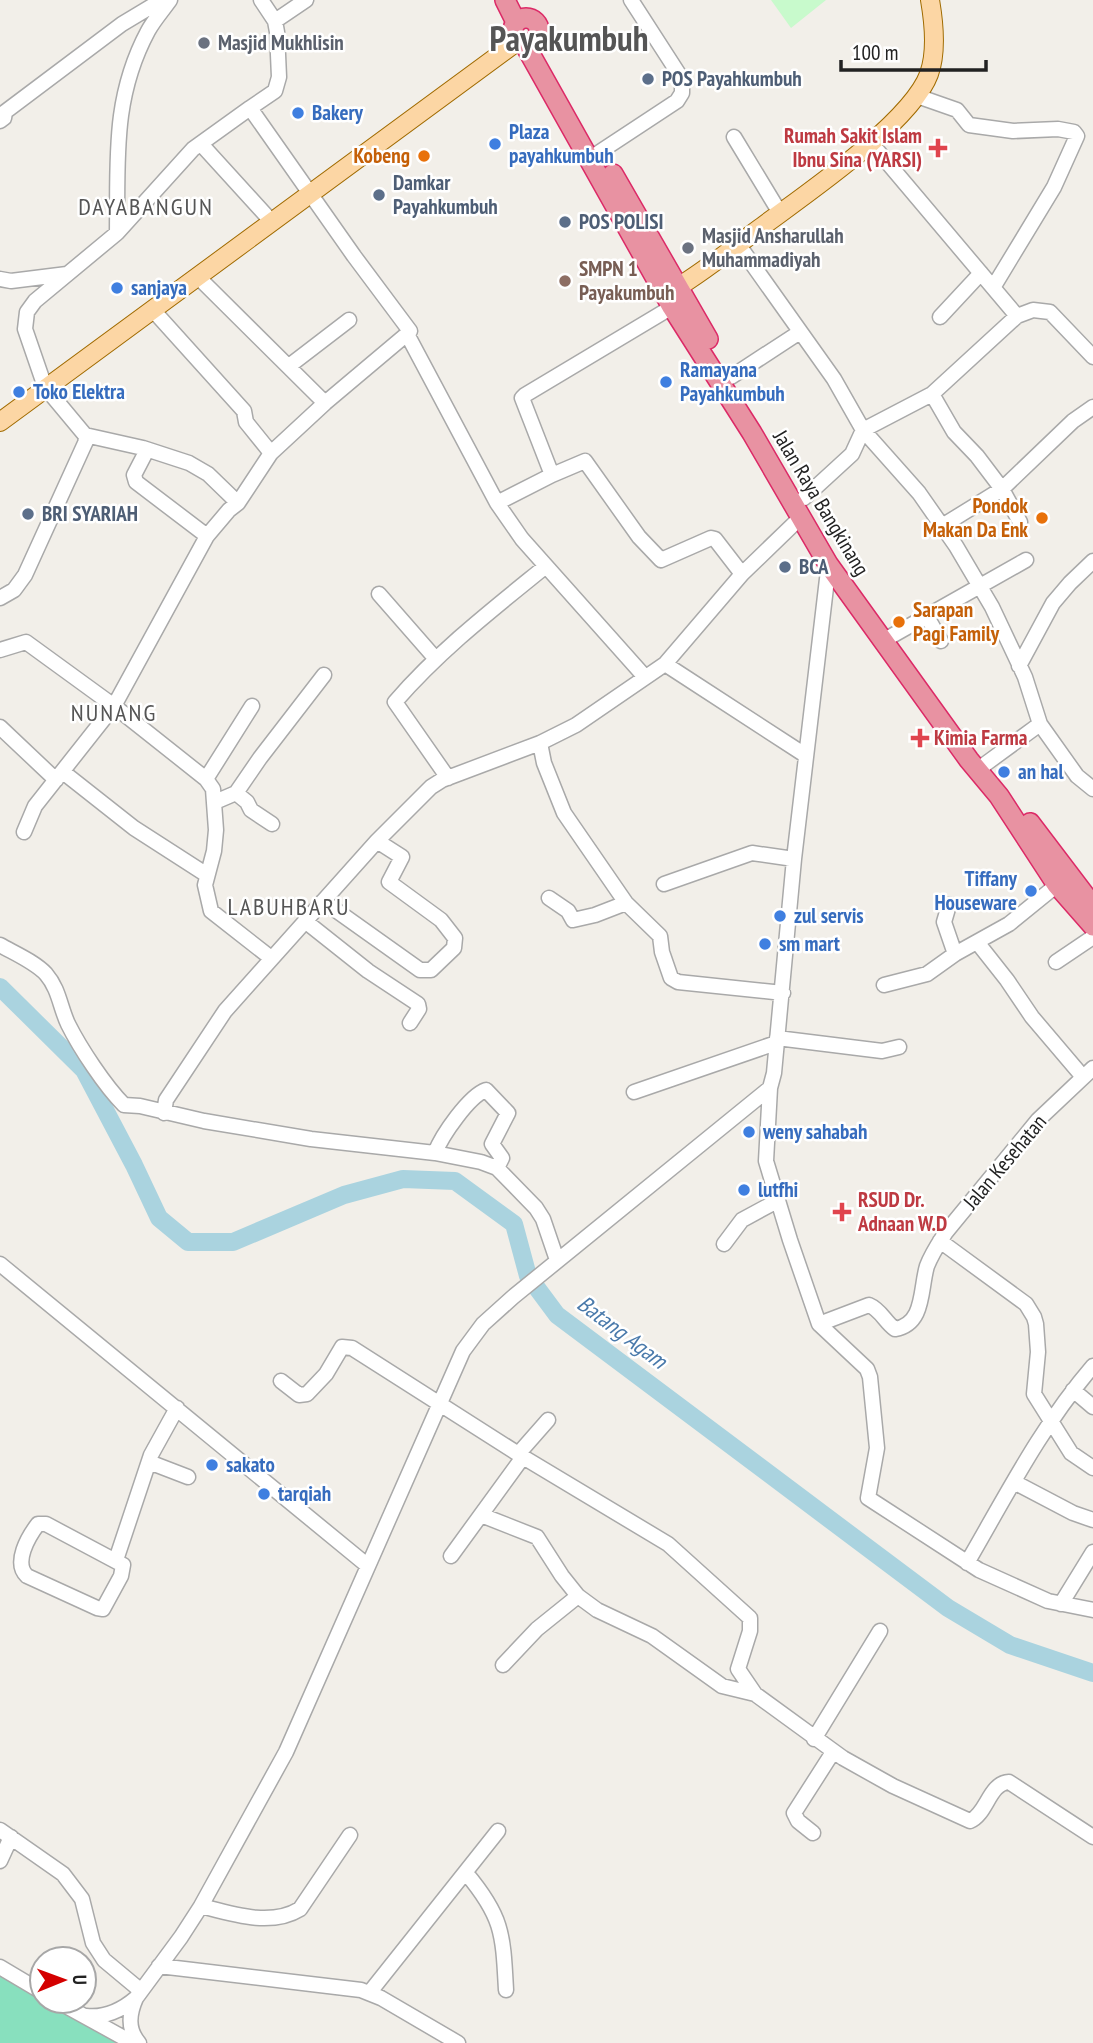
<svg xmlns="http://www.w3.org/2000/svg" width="1093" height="2043" viewBox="0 0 1093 2043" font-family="'PT Sans Narrow',sans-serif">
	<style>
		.park { fill: #c8facc }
		.pitch { fill: #88e0be }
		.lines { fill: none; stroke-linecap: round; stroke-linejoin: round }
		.river { stroke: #aad3df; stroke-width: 18 }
		.minor-casing { stroke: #a9a9a9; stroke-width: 17 }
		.major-casing { stroke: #a06b00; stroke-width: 20 }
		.highway-casing { stroke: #dc2a67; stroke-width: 22 }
		.minor { stroke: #fff; stroke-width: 14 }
		.major { stroke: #fcd6a4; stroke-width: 18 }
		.highway { stroke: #e892a2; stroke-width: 19 }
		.worship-dot { fill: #6b7280; stroke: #fff; stroke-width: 2.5 }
		.service-dot { fill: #5c6f8a; stroke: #fff; stroke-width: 2.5 }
		.shop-dot { fill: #3f7fe0; stroke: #fff; stroke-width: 2.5 }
		.health-dot { fill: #e0444e; stroke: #fff; stroke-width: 2.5 }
		.food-dot { fill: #e8710a; stroke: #fff; stroke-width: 2.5 }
		.education-dot { fill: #8d6e63; stroke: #fff; stroke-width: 2.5 }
		.labels { text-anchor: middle; stroke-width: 5; stroke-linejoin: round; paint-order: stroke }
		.worship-label { font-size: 21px; font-weight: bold; fill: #5b616d; stroke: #fff; text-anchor: start }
		.service-label { font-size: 21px; font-weight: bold; fill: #4e5e75; stroke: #fff; text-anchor: start }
		.shop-label { font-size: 21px; font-weight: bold; fill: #366cbe; stroke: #fff; text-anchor: start }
		.health-label { font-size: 21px; font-weight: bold; fill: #be3a42; stroke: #fff; text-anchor: start }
		.food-label { font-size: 21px; font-weight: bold; fill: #c56008; stroke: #fff; text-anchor: end }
		.education-label { font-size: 21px; font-weight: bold; fill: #785e54; stroke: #fff; text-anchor: start }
		.street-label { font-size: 21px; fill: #222; stroke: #fff }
		.water-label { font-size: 23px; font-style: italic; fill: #4a7aab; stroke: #fff }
		.quarter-label { font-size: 24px; letter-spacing: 2px; fill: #555; stroke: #fff }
		.town-label { font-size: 35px; font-weight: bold; fill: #555; stroke: #fff }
	</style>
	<rect width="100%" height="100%" fill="#f2efe9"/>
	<!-- park -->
	<path class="park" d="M771 0H826L791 28Z"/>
	<!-- pitch -->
	<path class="pitch" d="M0 1974 42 1997V2001H49L125 2043H0Z"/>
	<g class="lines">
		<!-- river -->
		<path class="river" d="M0 987 84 1070 134 1165 159 1218 188 1242H233L344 1195 403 1179 455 1181 514 1224 528 1276 557 1315 948 1608 1010 1645 1093 1673"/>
		<!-- minor casing -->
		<g class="minor-casing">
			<path id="minor" d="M170 0C163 10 154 20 148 31 112 98 118 160 117 233L35 301 27 312 25 329 45 387 85 435 143 448 189 463 208 474 238 503
				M261 0 275 21 277 32 279 77 275 91 250 108 354 256 410 331 407 334 497 503 522 539 645 677
				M275 21 306 0
				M917 96 957 110 969 125 1013 131 1058 129 1074 132 1077 136 1054 187 994 286
				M0 121 4 118 5 112 122 24 162 0
				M734 137 780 213
				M871 143 1017 316
				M201 144 272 222
				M589 159 677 101 682 93V79L631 0
				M117 233 193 149 250 108
				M738 244 834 379 863 430 919 493 956 546 992 607 1025 677 1040 724 1077 776 1093 789
				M198 277 325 403 407 334
				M0 279 11 281 67 274
				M152 309 244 411 246 422 271 453
				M940 317 981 273
				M289 366 349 320
				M731 377 800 332
				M932 394 954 432 977 456 1002 489 1020 522
				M147 450 134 475 136 482 207 536
				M552 475 585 461 639 537 661 560 711 538 715 539 742 574
				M804 498 852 454 863 430 932 394 1017 316 1033 310 1050 312 1093 357
				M497 503 552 475 522 398 525 395 672 307
				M942 526 1002 489 1073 421 1093 407
				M379 594 435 658
				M0 598 14 590 25 575 86 441 85 435
				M926 615 941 641
				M888 638 1026 560
				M0 650 26 642 114 706 35 806 24 832
				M665 664 805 755
				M1019 666 1053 603 1070 583 1093 561
				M0 727 56 780
				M540 743 544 763 564 813 626 903 660 936 662 952 671 978 678 982 783 993
				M984 765 1040 724
				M63 772 134 828 207 875
				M448 778 395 702C440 650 493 609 546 566
				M206 779 252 706
				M236 793 260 758 324 675
				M215 802 236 793 247 802 251 810 272 824
				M664 884 752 853 794 859
				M549 898 568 911 573 920 595 915 626 903
				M323 901 420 970H431L454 948 455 938 441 920 389 882 402 857 377 841
				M949 905 944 922 955 954
				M305 921 368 971 418 1004 419 1009 410 1023
				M977 942 1007 980 1032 1017 1083 1077
				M0 945C14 953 35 962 46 974 59 989 60 1007 68 1024 80 1048 105 1086 124 1105L140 1106 204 1121 311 1139 435 1153 481 1162 497 1168 536 1208 543 1219 557 1260
				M271 958 211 911 205 885 214 851 216 830 213 789 206 779 114 706 207 536 229 510 238 503 271 453 325 403
				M1056 962 1093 937
				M884 985 927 974 955 954 1009 924 1057 885
				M777 1038 882 1051 899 1047
				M770 1088 766 1161 790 1240 819 1324 867 1369 870 1377 877 1448 868 1498 979 1570 1048 1601 1093 1610
				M634 1092 776 1043
				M164 1113 166 1100 225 1011 377 841 431 787 442 780 540 743 576 725 665 664 742 574 801 517
				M435 1153C442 1135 469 1096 486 1090L508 1113 492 1144 502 1158 497 1168
				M940 1241 1026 1304 1034 1317 1036 1324 1038 1352 1034 1394 1071 1453 1093 1468
				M724 1244 742 1220 777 1201
				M0 1264 368 1566
				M819 1324 869 1305C881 1310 885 1322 895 1329 925 1324 920 1289 927 1266 932 1253 939 1243 946 1232L1038 1120 1093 1068
				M281 1381 299 1395 307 1394 326 1374 342 1347 352 1348 523 1457 668 1544 750 1618V1631L738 1669 755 1694 843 1758 893 1786 970 1821C987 1814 989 1783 1009 1782L1093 1837
				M1073 1390 1093 1407
				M519 1453 548 1420
				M149 1462 188 1477
				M1014 1482 1073 1513 1093 1520
				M481 1515 537 1537 562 1576 578 1596 597 1610 652 1636 722 1686 755 1694
				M38 1524H46L123 1565 121 1576 103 1609 97 1608 27 1576C13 1563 28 1537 38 1524Z
				M451 1556 523 1457
				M116 1560 151 1455 177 1408
				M967 1563C1006 1496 1042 1425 1093 1366
				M1061 1604 1093 1552
				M503 1665 537 1629 578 1596
				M814 1739 880 1631
				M0 1830 63 1874 82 1899 93 1943 104 1960 140 1990
				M813 1833 798 1821 794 1813 833 1752
				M0 1861 11 1837
				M466 1873C503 1917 503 1934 506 1990
				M201 1906C232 1914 271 1927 300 1909L350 1835
				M159 1966 361 1990 381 1998 458 2043
				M0 1967 42 1992
				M370 1992 498 1831
				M57 2001 133 2043
				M86 2016C104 2018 122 2010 136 1998
				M139 2043C127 2029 129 2014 136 1998L181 1937 201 1906 286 1752 463 1351 483 1324 513 1297 770 1088 774 1073 794 859 829 562"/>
		</g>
		<!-- major casing -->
		<g class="major-casing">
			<path id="major" d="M668 293C700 275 730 250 760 228 803 196 911 123 929 74 937 52 934 23 930 0
				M0 422 518 41"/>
		</g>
		<!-- highway casing -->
		<g class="highway-casing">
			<path id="highway" d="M505 0 516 22
				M513 31a13 13 0 1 1 26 0a13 13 0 1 1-26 0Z
				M525 45 672 307 752 433 828 564 969 760 999 796 1057 885 1093 926
				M613 174 708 339
				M1030 823 1093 906"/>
		</g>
		<!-- minor -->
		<use href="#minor" class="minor"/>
		<!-- major -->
		<use href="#major" class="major"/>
		<!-- highway -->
		<use href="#highway" class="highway"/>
	</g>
	<!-- markers -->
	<g class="worship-dot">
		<circle cx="204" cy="43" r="7"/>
		<circle cx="688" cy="248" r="7"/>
	</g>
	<g class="service-dot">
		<circle cx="648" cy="79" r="7"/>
		<circle cx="379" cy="195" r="7"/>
		<circle cx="565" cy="222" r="7"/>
		<circle cx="28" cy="514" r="7"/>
		<circle cx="785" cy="567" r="7"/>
	</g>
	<g class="shop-dot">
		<circle cx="298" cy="113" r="7"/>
		<circle cx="495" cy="144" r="7"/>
		<circle cx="117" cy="288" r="7"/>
		<circle cx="666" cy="382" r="7"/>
		<circle cx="19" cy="392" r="7"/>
		<circle cx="1004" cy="772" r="7"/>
		<circle cx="1031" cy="891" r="7"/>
		<circle cx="780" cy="916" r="7"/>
		<circle cx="765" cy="944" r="7"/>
		<circle cx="749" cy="1132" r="7"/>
		<circle cx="744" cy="1190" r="7"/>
		<circle cx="212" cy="1465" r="7"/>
		<circle cx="264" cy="1494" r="7"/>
	</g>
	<g class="health-dot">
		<path d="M934.5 137.5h7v7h7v7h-7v7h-7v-7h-7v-7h7z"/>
		<path d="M916.5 727.5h7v7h7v7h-7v7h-7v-7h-7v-7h7z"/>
		<path d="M838.5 1201.5h7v7h7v7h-7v7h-7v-7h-7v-7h7z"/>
	</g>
	<g class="food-dot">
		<circle cx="424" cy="156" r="7"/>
		<circle cx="1042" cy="518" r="7"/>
		<circle cx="899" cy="622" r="7"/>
	</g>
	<circle class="education-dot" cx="565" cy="281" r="7"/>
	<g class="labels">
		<!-- worship labels -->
		<g class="worship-label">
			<text x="218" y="50">Masjid Mukhlisin</text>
			<text x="702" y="243">Masjid Ansharullah<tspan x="702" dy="24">Muhammadiyah</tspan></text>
		</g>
		<!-- service labels -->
		<g class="service-label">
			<text x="662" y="86">POS Payahkumbuh</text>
			<text x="393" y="190">Damkar<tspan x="393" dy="24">Payahkumbuh</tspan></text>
			<text x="579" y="229">POS POLISI</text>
			<text x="42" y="521">BRI SYARIAH</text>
			<text x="799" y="574">BCA</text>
		</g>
		<!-- shop labels -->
		<g class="shop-label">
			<text x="312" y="120">Bakery</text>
			<text x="509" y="139">Plaza<tspan x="509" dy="24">payahkumbuh</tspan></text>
			<text x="131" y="295">sanjaya</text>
			<text x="680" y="377">Ramayana<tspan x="680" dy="24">Payahkumbuh</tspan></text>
			<text x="33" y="399">Toko Elektra</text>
			<text x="1018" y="779">an hal</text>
			<text x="1017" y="886" text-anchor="end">Tiffany<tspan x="1017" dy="24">Houseware</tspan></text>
			<text x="794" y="923">zul servis</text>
			<text x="779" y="951">sm mart</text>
			<text x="763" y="1139">weny sahabah</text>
			<text x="758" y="1197">lutfhi</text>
			<text x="226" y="1472">sakato</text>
			<text x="278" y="1501">tarqiah</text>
		</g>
		<!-- health labels -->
		<g class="health-label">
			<text x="922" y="143" text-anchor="end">Rumah Sakit Islam<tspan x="922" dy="24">Ibnu Sina (YARSI)</tspan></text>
			<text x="934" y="745">Kimia Farma</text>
			<text x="858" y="1207">RSUD Dr.<tspan x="858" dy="24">Adnaan W.D</tspan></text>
		</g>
		<!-- food labels -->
		<g class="food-label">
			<text x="410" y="163">Kobeng</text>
			<text x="1028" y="513">Pondok<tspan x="1028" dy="24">Makan Da Enk</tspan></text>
			<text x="913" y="617" text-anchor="start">Sarapan<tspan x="913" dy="24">Pagi Family</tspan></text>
		</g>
		<!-- education labels -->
		<g class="education-label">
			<text x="579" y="276">SMPN 1<tspan x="579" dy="24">Payakumbuh</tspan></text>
		</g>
		<!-- street labels -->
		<g class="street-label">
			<text transform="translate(821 503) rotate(59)" y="7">Jalan Raya Bangkinang</text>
			<text transform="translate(1005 1162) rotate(-50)" y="7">Jalan Kesehatan</text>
		</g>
		<!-- water labels -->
		<g class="water-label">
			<text transform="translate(622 1332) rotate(37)" y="8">Batang Agam</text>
		</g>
		<!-- quarter labels -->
		<g class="quarter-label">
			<text x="146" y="215">DAYABANGUN</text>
			<text x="114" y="721">NUNANG</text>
			<text x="289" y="915">LABUHBARU</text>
		</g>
		<!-- town labels -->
		<g class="town-label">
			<text x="569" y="51">Payakumbuh</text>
		</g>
	</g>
	<!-- north arrow -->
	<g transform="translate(63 1980) rotate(89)"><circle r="33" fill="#ffffff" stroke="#a7a7a7" stroke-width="2"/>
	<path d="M0-5L12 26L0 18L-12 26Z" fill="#d40000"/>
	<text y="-10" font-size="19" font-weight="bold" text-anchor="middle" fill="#222222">U</text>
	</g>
	<!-- scale -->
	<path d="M841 60v10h145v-10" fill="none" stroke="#222222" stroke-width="3.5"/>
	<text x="852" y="60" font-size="21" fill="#222222" stroke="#ffffff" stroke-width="5" paint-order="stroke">100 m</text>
</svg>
